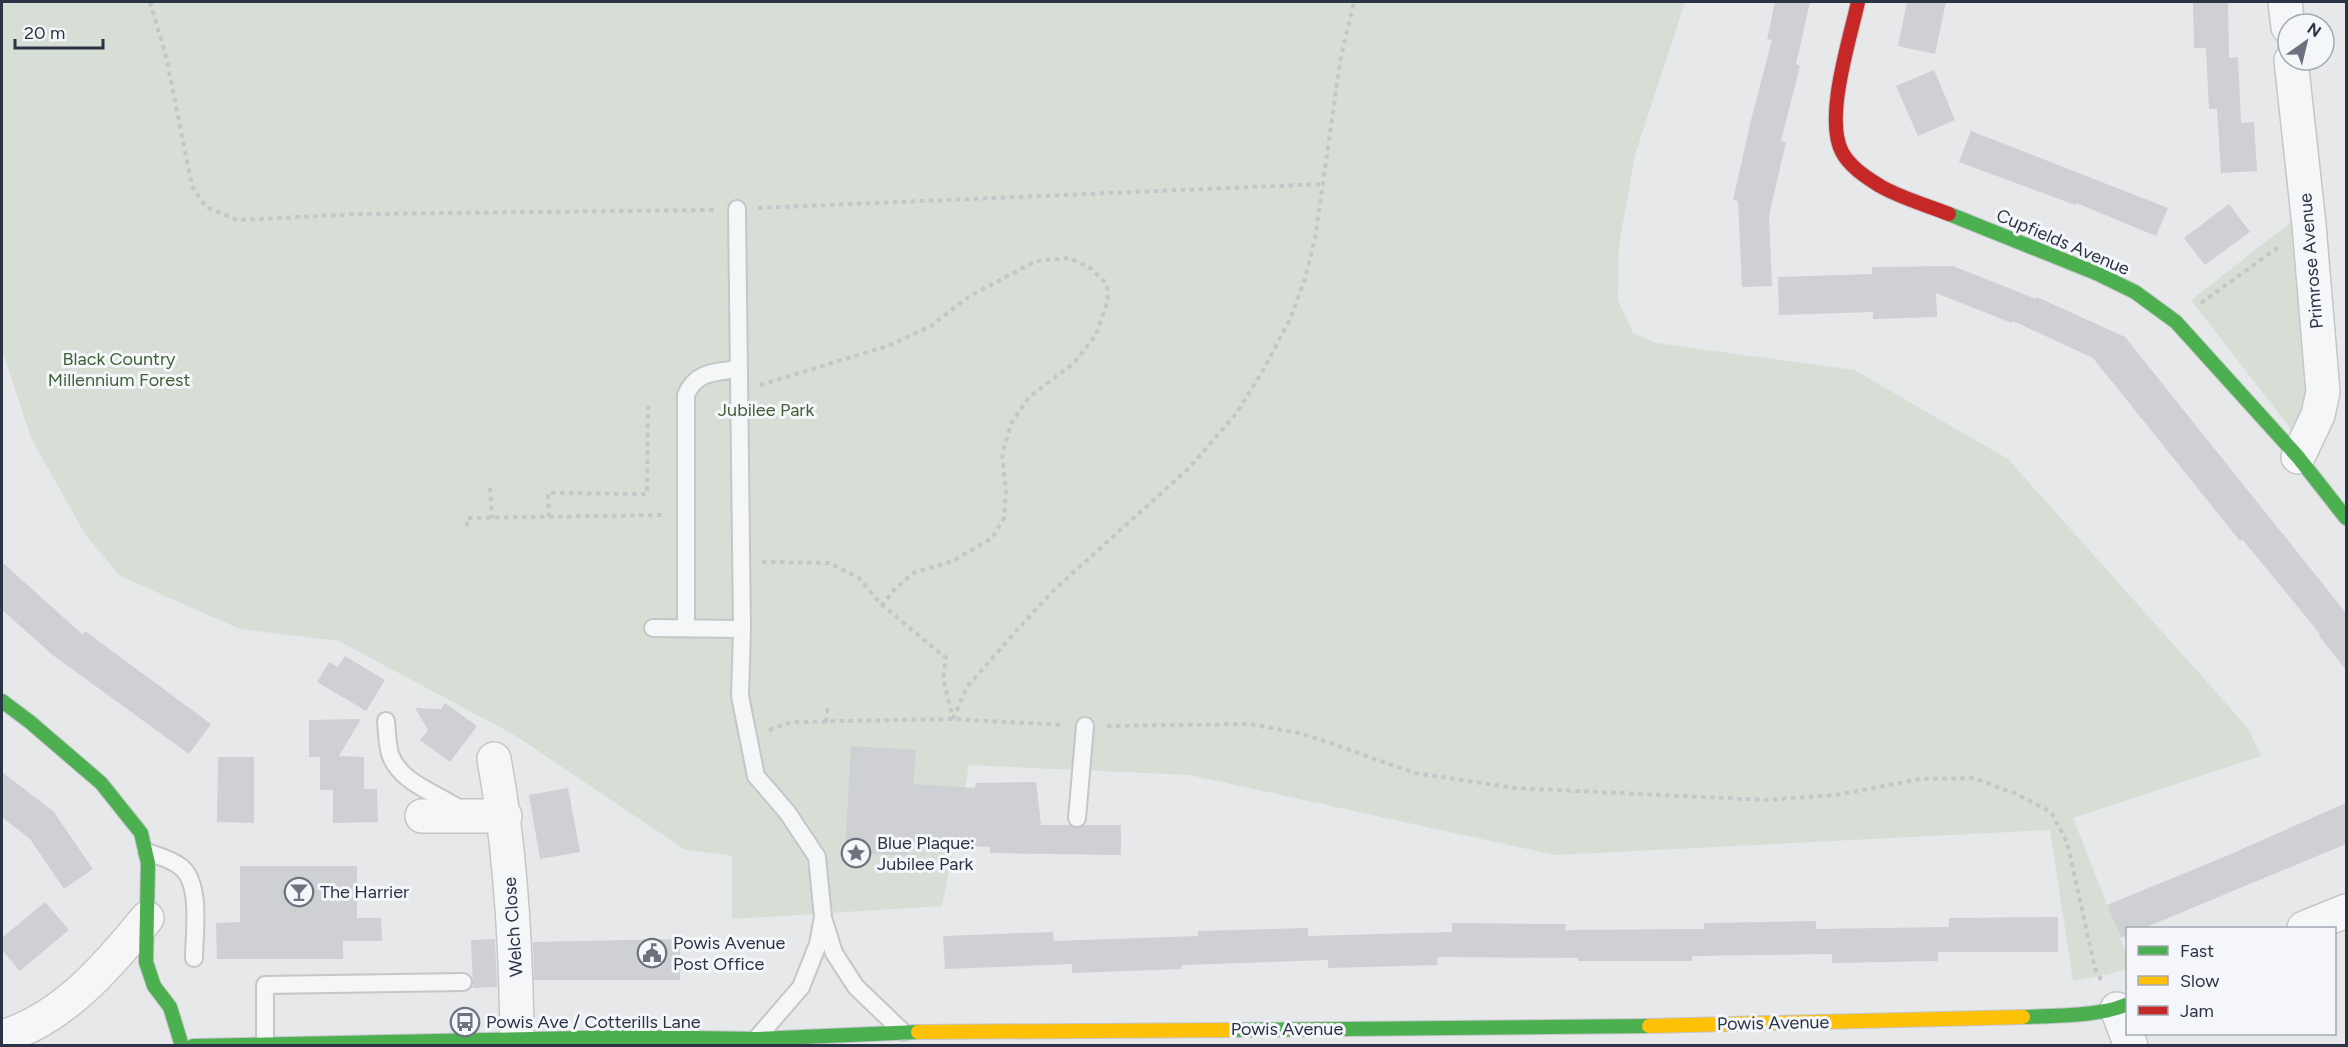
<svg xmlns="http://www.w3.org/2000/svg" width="2348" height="1047" viewBox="0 0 2348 1047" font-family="Figtree,sans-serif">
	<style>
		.green { fill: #d6ded6 }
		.building { fill: #ced0d3 }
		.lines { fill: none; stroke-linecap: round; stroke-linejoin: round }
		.lane-casing { stroke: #c4c6c8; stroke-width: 20 }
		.street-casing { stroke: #c4c6c8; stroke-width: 36 }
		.fast-casing { stroke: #c4c6c8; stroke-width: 16 }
		.slow-casing { stroke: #c4c6c8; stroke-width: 16 }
		.jam-casing { stroke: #c4c6c8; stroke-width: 16 }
		.path { stroke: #c5c6ca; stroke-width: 4; stroke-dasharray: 4.5 4.5; stroke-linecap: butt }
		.lane { stroke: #f5f6f7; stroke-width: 16 }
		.street { stroke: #f5f6f7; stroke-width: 33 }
		.fast { stroke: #4caf50; stroke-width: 14 }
		.slow { stroke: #ffc107; stroke-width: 14 }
		.jam { stroke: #c62828; stroke-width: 14 }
		.labels { text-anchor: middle; stroke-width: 6; stroke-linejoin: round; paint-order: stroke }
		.street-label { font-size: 18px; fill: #2b3445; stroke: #f4f6f9 }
		.park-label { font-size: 18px; fill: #3f6138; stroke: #f4f6f9 }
		.poi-label { font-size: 18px; fill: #2b3445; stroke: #f4f6f9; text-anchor: start }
	</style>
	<rect width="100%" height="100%" fill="#e6e8ea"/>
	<!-- green -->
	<path class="green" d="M2 2H1685L1635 155 1619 245 1618 300 1633 333 1656 343 1854 370 2008 459 2248 728 2261 756 2073 818 2127 955 2128 970 2073 981 2050 830 1555 855 1190 775 969 765 942 906 732 919V856L684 849 516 736 339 641 240 629 120 576 85 534 31 438 2 350Z
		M2295 219 2309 391 2293 432 2191 300Z"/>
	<!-- building -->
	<path class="building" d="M1775 2H1810L1796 64 1800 66 1781 141 1786 142 1769 216 1772 286 1742 287 1738 201 1733 200 1752 116 1772 40 1767 39Z
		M1907 2H1946L1935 54 1898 46Z
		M2193 2H2228L2229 58 2238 57 2241 123 2254 122 2257 171 2221 173 2217 109H2209L2206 48H2194Z
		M1934 70 1955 120 1918 136 1896 86Z
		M1971 131 2168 208 2156 236 2076 203 2075 205 1959 162Z
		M2229 204 2250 232 2205 265 2184 238Z
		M1953 266 2036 299 2037 297 2125 337 2346 613V670L2319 636 2320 634 2242 539 2240 541 2093 358 2013 321 2012 323 1936 293 1937 317 1873 319V312L1779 315 1778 277 1872 274V267Z
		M2 562 82 634 85 631 211 724 189 754 54 656 2 610Z
		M345 656 385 680 366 711 317 682 329 662 338 667Z
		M445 703 477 726 450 762 420 740 428 730 415 708 441 709Z
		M361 719 339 756 364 757V789H377L378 822 333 823V790H320V757H309V720Z
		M851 746 916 750 913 784 975 788 976 783 1036 782 1041 825H1070L1077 828 1085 825H1121V855L990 853V847L908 843V856L845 852Z
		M218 757H254V823L217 822Z
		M2 772 53 811 93 869 64 889 30 839 2 817Z
		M568 788 580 852 540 859 529 795Z
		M2346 803V844L2144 928H2127V935L2121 938 2107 905 2224 857Z
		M240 866H357V918H381L382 941H343V959H217L216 923 240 922Z
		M45 902 69 930 20 971 2 950V938Z
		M2058 917V952H1938V961L1832 963V954L1692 956V961H1578V958L1437 957 1438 965 1328 968V960L1182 965V969L1072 973V964L945 969 943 936 1053 932 1054 941 1198 936V931L1308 928V936L1452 932V923L1566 924 1565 930 1704 929V923L1816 921V929L1949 927V918Z
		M495 939 497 987 473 988 471 940Z
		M680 939V980H534L533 942Z"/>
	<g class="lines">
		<!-- lane casing -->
		<g class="lane-casing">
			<path id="lane" d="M737 209 742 629 740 696 756 776 787 812 817 857 823 917 818 944 801 987 757 1038
				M653 628 742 629
				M686 628V395C696 371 716 372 739 369
				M386 721C387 732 387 743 390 754 400 784 440 794 463 811
				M1077 818 1085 726
				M147 852C158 856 171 859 181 867 202 884 194 934 194 958
				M824 921 834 953 856 987 903 1032
				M265 1044V985L463 982"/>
		</g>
		<!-- street casing -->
		<g class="street-casing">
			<path id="street" d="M2285 2 2288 27
				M2291 60 2309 225 2323 392 2318 415 2298 457
				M494 759C511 851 516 945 517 1038
				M422 816H505
				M2304 928 2346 911
				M2117 1009 2131 1046
				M2 1037C63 1019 108 966 147 918"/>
		</g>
		<!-- fast casing -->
		<g class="fast-casing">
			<path id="fast" d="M1949 214 2096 273 2135 292 2176 322 2298 457 2346 518
				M2 701 30 722 101 783 141 833 148 863 146 962 154 986 170 1007 182 1046
				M2023 1017C2053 1016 2102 1016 2128 1004
				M1232 1030 1649 1026
				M193 1046 629 1037 756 1039 918 1032"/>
		</g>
		<!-- slow casing -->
		<g class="slow-casing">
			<path id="slow" d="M1649 1026 2023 1017
				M918 1032 1232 1030"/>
		</g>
		<!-- jam casing -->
		<g class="jam-casing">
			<path id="jam" d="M1858 2C1850 39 1824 118 1842 152 1850 167 1866 177 1880 186 1901 198 1926 205 1949 214"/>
		</g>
		<!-- path -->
		<path class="path" d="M150 2 166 56 192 186 206 207 237 220 360 214 714 210
			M758 208 1323 184
			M2201 303 2280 246
			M760 385 888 346 931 326 968 297 1036 261 1069 258 1089 267 1107 284 1108 300 1096 335 1073 364 1029 397 1012 422 1002 454 1006 491 1004 518 992 538 953 561 913 573 895 589 882 605
			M490 488 492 518
			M549 517 548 493 647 494 648 407H643
			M467 526V518L664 515
			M762 562 829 563 859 578 882 605 946 658 943 678 953 719
			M953 719 967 687 1016 631 1055 589 1188 469 1236 414 1265 367 1290 319 1305 279 1315 239 1341 56 1354 2
			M826 722 828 705
			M1107 726 1249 724 1304 734 1415 773 1515 788 1765 800 1836 795 1920 779 1974 778 2016 794 2051 812 2067 842 2095 968 2101 980
			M769 730 792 722 953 719 1063 725"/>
		<!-- lane -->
		<use href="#lane" class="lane"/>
		<!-- street -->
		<use href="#street" class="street"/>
		<!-- fast -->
		<use href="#fast" class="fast"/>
		<!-- slow -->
		<use href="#slow" class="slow"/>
		<!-- jam -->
		<use href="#jam" class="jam"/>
	</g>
	<!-- icons -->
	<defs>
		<g id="sight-ring" transform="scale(1.5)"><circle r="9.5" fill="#f4f6f9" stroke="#6c737f" stroke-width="1.5"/><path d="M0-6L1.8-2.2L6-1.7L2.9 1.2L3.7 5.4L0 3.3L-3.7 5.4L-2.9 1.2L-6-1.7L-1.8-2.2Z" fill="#6c737f"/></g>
		<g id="bar-ring" transform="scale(1.5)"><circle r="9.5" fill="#f4f6f9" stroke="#6c737f" stroke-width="1.5"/><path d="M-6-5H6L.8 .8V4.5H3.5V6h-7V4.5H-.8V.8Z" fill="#6c737f"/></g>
		<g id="civic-ring" transform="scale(1.5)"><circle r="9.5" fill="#f4f6f9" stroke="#6c737f" stroke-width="1.5"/><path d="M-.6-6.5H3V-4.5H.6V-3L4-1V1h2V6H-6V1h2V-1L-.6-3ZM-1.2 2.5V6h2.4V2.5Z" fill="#6c737f"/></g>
		<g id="bus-ring" transform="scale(1.5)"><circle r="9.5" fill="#f4f6f9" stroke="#6c737f" stroke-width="1.5"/><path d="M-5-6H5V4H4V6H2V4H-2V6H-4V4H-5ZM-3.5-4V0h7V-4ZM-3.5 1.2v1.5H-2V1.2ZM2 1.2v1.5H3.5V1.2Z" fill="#6c737f"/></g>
	</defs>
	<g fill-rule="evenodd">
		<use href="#sight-ring" x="856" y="853"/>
		<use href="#bar-ring" x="299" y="892"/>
		<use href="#civic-ring" x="652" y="953"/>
		<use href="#bus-ring" x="465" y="1022"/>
	</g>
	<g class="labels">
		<!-- street labels -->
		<g class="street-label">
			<text transform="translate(2063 242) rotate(23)" y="6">Cupfields Avenue</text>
			<text transform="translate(2311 261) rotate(-95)" y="6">Primrose Avenue</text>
			<text transform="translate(513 927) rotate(-94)" y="6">Welch Close</text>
			<text transform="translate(1773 1023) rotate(-1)" y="6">Powis Avenue</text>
			<text x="1287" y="1035">Powis Avenue</text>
		</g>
		<!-- park labels -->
		<g class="park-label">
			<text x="119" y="365">Black Country<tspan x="119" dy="21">Millennium Forest</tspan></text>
			<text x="766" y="416">Jubilee Park</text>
		</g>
		<!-- poi labels -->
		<g class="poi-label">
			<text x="877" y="849">Blue Plaque:<tspan x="877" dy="21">Jubilee Park</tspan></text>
			<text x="320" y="898">The Harrier</text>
			<text x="673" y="949">Powis Avenue<tspan x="673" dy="21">Post Office</tspan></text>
			<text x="486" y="1028">Powis Ave / Cotterills Lane</text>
		</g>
	</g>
	<!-- border -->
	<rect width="2348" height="1047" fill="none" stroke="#2b3445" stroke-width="6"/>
	<!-- legend -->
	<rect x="2126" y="927" width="210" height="108" fill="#f4f6f9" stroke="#a4a8b1" stroke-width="1.5"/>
	<rect x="2138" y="946" width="30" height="9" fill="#4caf50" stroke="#a4a8b1" stroke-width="1.5"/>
	<text x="2180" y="957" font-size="18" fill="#2b3445">Fast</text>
	<rect x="2138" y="976" width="30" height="9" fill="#ffc107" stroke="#a4a8b1" stroke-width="1.5"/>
	<text x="2180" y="987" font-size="18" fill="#2b3445">Slow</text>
	<rect x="2138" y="1006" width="30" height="9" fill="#c62828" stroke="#a4a8b1" stroke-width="1.5"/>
	<text x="2180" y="1017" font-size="18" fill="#2b3445">Jam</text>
	<!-- north arrow -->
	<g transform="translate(2306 42) rotate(34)"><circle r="28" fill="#f4f6f9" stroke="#a4a8b1" stroke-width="1.5"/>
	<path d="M0-4.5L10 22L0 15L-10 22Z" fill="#6c737f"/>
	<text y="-9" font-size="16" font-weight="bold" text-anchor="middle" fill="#2b3445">N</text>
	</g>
	<!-- scale -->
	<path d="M15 39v9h88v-9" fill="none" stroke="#2b3445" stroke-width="3"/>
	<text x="24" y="39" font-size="18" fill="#2b3445" stroke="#f4f6f9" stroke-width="4.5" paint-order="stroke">20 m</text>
</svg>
